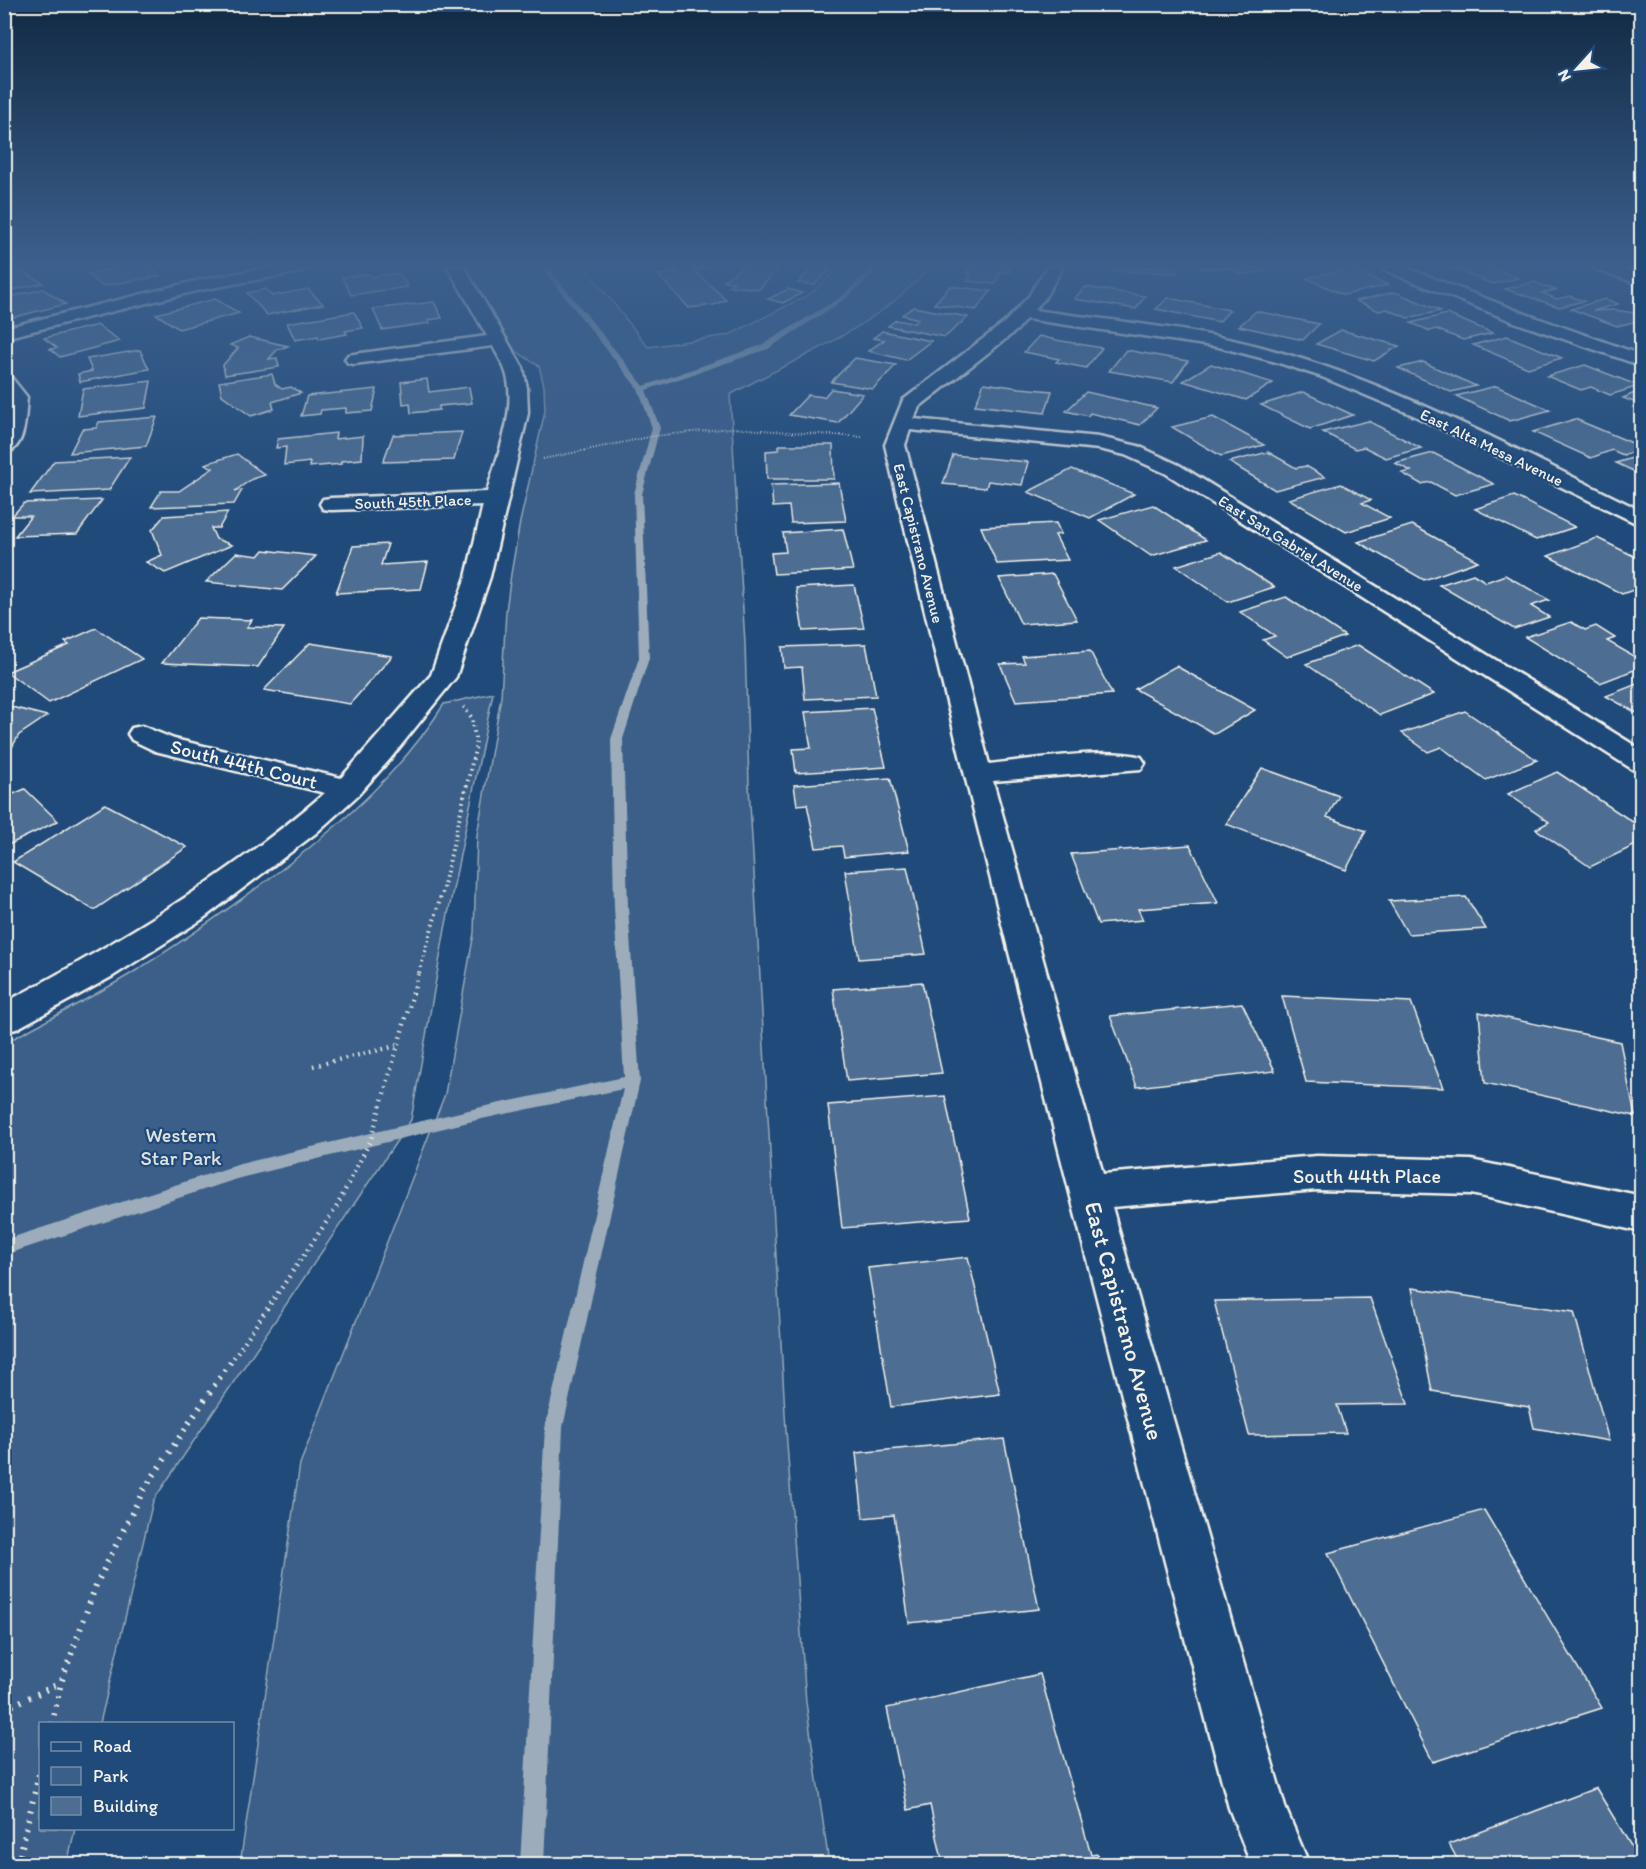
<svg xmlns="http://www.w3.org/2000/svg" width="1646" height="1869" viewBox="0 0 1646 1869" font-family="Itim,sans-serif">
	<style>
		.green { fill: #3a5f88; stroke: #97a8b8; stroke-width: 1.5 }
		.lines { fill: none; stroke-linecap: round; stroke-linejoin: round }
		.stream { fill: #9cacbb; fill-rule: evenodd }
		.building { fill: #4d6e92; stroke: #f4f1e8; stroke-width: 1.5 }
		.minor-casing { stroke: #f4f1e8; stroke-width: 5 }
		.major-casing { stroke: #f4f1e8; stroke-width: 5 }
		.path-far3 { stroke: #f4f1e8; stroke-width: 2; stroke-dasharray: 1 2; stroke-linecap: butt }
		.path-far2 { stroke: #f4f1e8; stroke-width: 4; stroke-dasharray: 1.5 4; stroke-linecap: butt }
		.path-far1 { stroke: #f4f1e8; stroke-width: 4.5; stroke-dasharray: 1.5 5; stroke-linecap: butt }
		.path { stroke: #f4f1e8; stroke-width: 6; stroke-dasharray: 2 7; stroke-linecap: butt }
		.minor { fill: #1f4a7a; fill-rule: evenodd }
		.major { fill: #1f4a7a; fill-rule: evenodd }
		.labels { text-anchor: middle; stroke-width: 4.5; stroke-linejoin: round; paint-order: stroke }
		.far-street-label { font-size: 16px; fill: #f4f1e8; stroke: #1f4a7a }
		.street-label { font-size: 20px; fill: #f4f1e8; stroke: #1f4a7a }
		.park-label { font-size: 20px; fill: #e1e2de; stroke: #1f4a7a }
		.near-street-label { font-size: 24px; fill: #f4f1e8; stroke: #1f4a7a }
	</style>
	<rect width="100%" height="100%" fill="#1f4a7a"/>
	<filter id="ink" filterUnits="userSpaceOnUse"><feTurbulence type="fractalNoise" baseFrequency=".0167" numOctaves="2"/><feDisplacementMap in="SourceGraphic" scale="12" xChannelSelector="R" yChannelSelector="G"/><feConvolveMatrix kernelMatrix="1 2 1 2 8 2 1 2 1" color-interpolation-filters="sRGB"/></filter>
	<g filter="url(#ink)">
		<!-- green -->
		<path class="green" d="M456 267H585L648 347 729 335 812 293 839 267H930C877 328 799 356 730 395L745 643 749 786 786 1430 806 1702 829 1864H240L300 1464 445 1094 474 933 477 835 501 697 506 611 511 574 520 522 545 411 544 386 539 366 499 340Z
			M493 693 445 929 411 1120 153 1501 100 1723 40 1724V1828L75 1829 67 1864H5V1043C47 1020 91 998 132 973 184 941 233 906 282 869 344 822 402 771 444 704Z"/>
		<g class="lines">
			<!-- stream -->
			<path class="stream" d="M541 267H548L644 386 762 345 841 297 874 267H881L845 299 768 349 646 390 660 428 642 494 649 658 623 739 628 907 640 1081 563 1427 544 1864H520L545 1427 623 1089 477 1120 240 1178 4 1255V1240L240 1164 477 1108 624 1077 614 907 611 739 639 658 634 494 652 428 638 389Z"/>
		</g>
		<!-- building -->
		<path class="building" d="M119 267H149L160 276 102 286 87 274Z
			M673 267H713L694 270 726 300 714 305 689 308 658 275 678 272Z
			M741 267H780L759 289 729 286 733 282 724 281Z
			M814 267 831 269 814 285 798 283Z
			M970 267H1012L1008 273 1001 272 995 284 967 281 971 273H967Z
			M1112 267H1176L1178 273 1113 271Z
			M1199 267H1257L1264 272 1239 274 1231 268 1202 269Z
			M1489 267 1519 278 1493 284 1451 268Z
			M1350 269 1388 285 1344 295 1306 278Z
			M21 270 43 283 4 292V274Z
			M399 273 408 287 351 295 342 277 369 274 372 277Z
			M1534 282 1556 290 1542 293 1557 299 1570 296 1584 301 1559 307 1505 289Z
			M950 286 991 291 976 310 934 304Z
			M1085 287 1145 296 1136 309 1074 299Z
			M43 289 66 304 11 318 4 313V298Z
			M266 289 272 296 308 289 323 304 267 315 247 293Z
			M788 289 802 293 783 303 768 299Z
			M1395 292 1441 311 1408 318 1387 309 1379 311 1356 301Z
			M1168 298 1230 310 1219 322 1156 309Z
			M215 299 239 313 179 329 156 314Z
			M1605 299 1618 304 1593 311 1615 310 1634 313 1642 316V320L1617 326 1571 309Z
			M434 302 442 318 428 320 430 323 382 330 373 309Z
			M913 307 968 317 945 337 888 326 896 320 914 323 919 319 902 315Z
			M1256 311 1319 324 1303 340 1239 326Z
			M354 312 363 328 345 331 347 334 319 339 318 336 295 340 287 323Z
			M1447 314 1493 333 1463 340 1436 329 1430 331 1411 323Z
			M97 325 120 341 60 357 50 349 57 348 44 338Z
			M1341 330 1399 346 1374 361 1316 344Z
			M882 331 931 341 906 360 868 351 884 340 873 338Z
			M1039 336 1056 340 1102 348 1086 368 1056 362 1059 359 1024 352Z
			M1507 336 1562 358 1528 368 1473 345Z
			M249 337 288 346 277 350 269 359 277 358 279 367 225 375 223 365 238 348 230 345Z
			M140 350 149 369 80 382 78 374 92 371 87 359Z
			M1126 350 1188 361 1173 382 1109 371Z
			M855 358 896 365 873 389 831 382Z
			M1423 362 1476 386 1451 392 1398 368Z
			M1211 364 1273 383 1246 400 1183 381Z
			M1585 365 1639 386 1610 395 1591 387 1581 390 1547 376Z
			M272 374 275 384 282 389 291 387 301 393 272 402 274 409 251 416 222 395 219 382Z
			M427 379 429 392 469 387 472 403 439 406V410L411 413 410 403 403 404 401 382Z
			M151 381 146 408 78 416 83 389Z
			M984 383 1020 388 1052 391 1045 413 975 405Z
			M1496 386 1550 410 1510 421 1456 396Z
			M377 389 372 411 346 413V408L321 410 320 414 301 416 307 396Z
			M831 389 863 394 838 423 789 415 808 395 824 397Z
			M1642 390V410L1633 407 1639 404 1623 398Z
			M1086 392 1157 408 1140 425 1090 413 1088 416 1066 411Z
			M1303 392 1353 415 1310 429 1261 405Z
			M157 417 146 446 70 453 82 429 96 428 99 422Z
			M1213 417 1264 445 1221 456 1172 427Z
			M1575 419 1642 447V449L1623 455 1612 450 1591 458 1533 432Z
			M1368 421 1421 448 1386 458 1364 447 1355 449 1323 432Z
			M462 432 454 460 383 462 393 435Z
			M336 433 335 439 363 436 362 459 341 461V464L309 467 310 462 284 465 286 447 276 448 278 439Z
			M779 445H833L834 479H767L766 451 779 450Z
			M1268 452 1296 468 1306 466 1325 477 1275 490 1229 462Z
			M1433 453 1494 484 1455 495 1431 482 1421 484 1402 473 1411 471 1395 463Z
			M237 454 265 475 252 479 235 491 242 490 234 504 151 507 161 491H179L213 468 205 464Z
			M953 455 1028 462 1022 485 988 481 986 488 943 484Z
			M1642 455V475L1616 463Z
			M130 457 109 490 30 494 54 461Z
			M1072 469 1134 494 1090 518 1028 492Z
			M839 483 846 521 791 523 789 506 773 507 771 485Z
			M1341 484 1371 500 1362 503 1390 518 1346 532 1289 499Z
			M1514 496 1575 527 1536 540 1475 509Z
			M102 500 77 534 15 536 31 516H12L24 503Z
			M1153 505 1206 540 1151 556 1099 520Z
			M228 512 219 528H211L216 539 232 545 165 573 146 562 162 555 152 530 164 516Z
			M1056 523 1061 534 1055 535 1068 560 997 564 981 527Z
			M1412 525 1478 561 1424 580 1358 542Z
			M843 529 853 570 774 574 771 553 786 552 783 533Z
			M1597 538 1642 560V587L1622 594 1548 556Z
			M388 544 381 565 428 562 421 589 336 593 353 546Z
			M264 550 316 556 282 590 206 582 236 553 259 556Z
			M1221 552 1274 587 1228 602 1176 566Z
			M1053 574 1077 620 1021 624 999 578Z
			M1473 574 1486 582 1505 575 1549 600 1531 606 1549 617 1514 629 1439 585Z
			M854 585 864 628 803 631 796 588Z
			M1286 597 1345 636 1287 657 1263 640 1275 636 1240 612Z
			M198 618 252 620 247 627 284 628 258 667 162 663Z
			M1571 622 1585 630 1596 626 1615 638 1607 641 1642 661V667L1600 683 1525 637Z
			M96 628 142 659 49 703 7 672 69 645 65 642Z
			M310 643 392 656 350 704 264 690Z
			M866 644 876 696 805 699 802 667 784 668 782 647Z
			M1358 645 1434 694 1380 715 1306 664Z
			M1090 651 1112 694 1016 701 1000 664 1025 663 1022 656Z
			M1176 666 1255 710 1215 734 1135 689Z
			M1642 682V716L1606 696Z
			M4 705 47 716 19 735 4 761Z
			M872 708 886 767 796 773 793 749 811 748 805 712Z
			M1465 711 1537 760 1486 780 1441 747 1428 752 1402 733Z
			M1262 768 1339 796 1327 817 1366 831 1346 870 1226 824Z
			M1557 772 1642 828V842L1590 867 1536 829 1549 822 1508 794Z
			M890 778 909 851 844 857 842 846 816 848 807 804 797 805 794 785Z
			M25 789 58 821 4 847V792L9 796Z
			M105 804 187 847 94 910 13 862Z
			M1190 845 1218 903 1138 909 1143 920 1098 924 1071 854Z
			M907 867 926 954 859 959 845 871Z
			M1466 897 1486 929 1408 934 1389 901Z
			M922 982 942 1073 847 1081 833 989Z
			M1282 996 1411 1002 1443 1088 1306 1082Z
			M1242 1003 1275 1071 1137 1087 1110 1016Z
			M1479 1012 1620 1042 1635 1116 1485 1083Z
			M945 1096 970 1218 842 1228 828 1105Z
			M968 1257 1000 1394 891 1407 868 1268Z
			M1412 1288 1574 1312 1609 1441 1534 1428 1529 1407 1432 1391Z
			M1370 1298 1408 1404 1337 1405 1346 1433 1249 1435 1214 1301Z
			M1004 1439 1039 1609 909 1623 894 1515 863 1518 856 1453Z
			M1484 1510 1602 1708 1433 1762 1328 1553Z
			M1040 1674 1091 1855 1097 1854 1101 1864H943L930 1805 908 1810 887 1708Z
			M1596 1788 1642 1864H1460L1449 1844Z"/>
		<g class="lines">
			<!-- minor casing -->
			<g class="minor-casing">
				<path id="minor" d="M273 267H308L300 272 200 290 4 338V328L200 280Z
					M448 267H464L523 368 527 388 528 413 490 577 456 677 390 759 357 796 316 833 201 920 113 976 16 1029 4 1032V1003C118 943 227 877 325 793L155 751 132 740 128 734 132 728 142 726 174 739 341 778 431 675 466 577 483 505 331 510 323 509 320 504 323 499 331 498 487 492C497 455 520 405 504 367 501 360 496 353 493 346L354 364 348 363 345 359 348 355 354 354 487 336Z
					M1047 267H1063L1044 299 1034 310C1120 322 1207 329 1289 355 1412 392 1526 455 1642 511V526L1413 415 1322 377 1276 362 1219 347 1026 319 1017 330 919 407 914 419 1099 437 1138 446 1179 465 1642 750V772L1632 769 1165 473 1125 455 1099 449 910 430 905 445 989 764C1030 760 1103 747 1141 757L1145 763 1141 769 993 781 1103 1174 1317 1156 1471 1160 1642 1196V1232L1471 1194 1317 1190 1112 1207 1285 1807 1309 1864H1251L1229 1808C1111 1355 993 901 885 445L903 400 1005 322 1029 296Z
					M1381 267H1404L1526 314 1642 355V366L1514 322 1384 270Z
					M4 376 11 377 27 397C25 416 27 448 4 454V423L8 398 4 393Z"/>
			</g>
			<!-- major casing -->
			<g class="major-casing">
				<path id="major" d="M1594 267H1618L1642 275V285L1597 270Z"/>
			</g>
			<!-- path-far3 -->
			<path class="path-far3" d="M543 459 654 436 732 428 862 437"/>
			<!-- path-far2 -->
			<path class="path-far2" d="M419 973 443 889 476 745 472 718 463 706"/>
			<!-- path-far1 -->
			<path class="path-far1" d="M313 1066 396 1046
				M230 1363 336 1208 371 1139 419 972"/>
			<!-- path -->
			<path class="path" d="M4 1709 61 1683
				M52 1724 61 1683 96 1585 143 1491 231 1361
				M18 1864 40 1770"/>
			<!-- minor -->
			<use href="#minor" class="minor"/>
			<!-- major -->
			<use href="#major" class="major"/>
		</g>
	</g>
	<!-- sky -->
	<linearGradient id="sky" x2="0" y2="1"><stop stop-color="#112943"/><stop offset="0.5" stop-color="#3c608d"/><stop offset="1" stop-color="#3c608d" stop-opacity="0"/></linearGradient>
	<rect width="1646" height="529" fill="url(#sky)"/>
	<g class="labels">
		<!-- far-street labels -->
		<g class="far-street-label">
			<text transform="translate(1492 447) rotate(26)" y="6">East Alta Mesa Avenue</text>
			<text transform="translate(413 501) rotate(-2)" y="6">South 45th Place</text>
			<text transform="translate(919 543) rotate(76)" y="6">East Capistrano Avenue</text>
			<text transform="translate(1291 543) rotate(32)" y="6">East San Gabriel Avenue</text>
		</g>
		<!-- street labels -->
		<g class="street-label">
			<text transform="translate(244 764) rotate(14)" y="7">South 44th Court</text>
			<text x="1367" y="1183">South 44th Place</text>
		</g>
		<!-- park labels -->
		<g class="park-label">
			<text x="181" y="1142">Western<tspan x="181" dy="23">Star Park</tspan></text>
		</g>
		<!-- near-street labels -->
		<g class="near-street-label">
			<text transform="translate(1124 1321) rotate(75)" y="8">East Capistrano Avenue</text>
		</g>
	</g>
	<!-- margin -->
	<rect width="1646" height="1869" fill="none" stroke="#1f4a7a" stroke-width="24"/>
	<rect x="12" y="12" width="1622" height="1845" fill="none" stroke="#f4f1e8" stroke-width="2" filter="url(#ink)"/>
	<!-- legend -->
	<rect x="39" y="1722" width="195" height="108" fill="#1f4a7a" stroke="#748da6" stroke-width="1.5"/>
	<rect x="51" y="1742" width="30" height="9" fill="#1f4a7a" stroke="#748da6" stroke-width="1.5"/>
	<text x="93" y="1752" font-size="18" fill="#f4f1e8">Road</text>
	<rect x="51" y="1767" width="30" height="18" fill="#3a5f88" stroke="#748da6" stroke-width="1.5"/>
	<text x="93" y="1782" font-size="18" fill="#f4f1e8">Park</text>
	<rect x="51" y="1797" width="30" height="18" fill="#4d6e92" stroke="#748da6" stroke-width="1.5"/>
	<text x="93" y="1812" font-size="18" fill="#f4f1e8">Building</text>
	<!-- north arrow -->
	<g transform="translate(1577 69) rotate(243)" stroke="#1f4a7a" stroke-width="4.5" paint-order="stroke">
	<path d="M0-4.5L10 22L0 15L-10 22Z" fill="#f4f1e8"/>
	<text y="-9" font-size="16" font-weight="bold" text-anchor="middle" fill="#f4f1e8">N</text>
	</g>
</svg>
